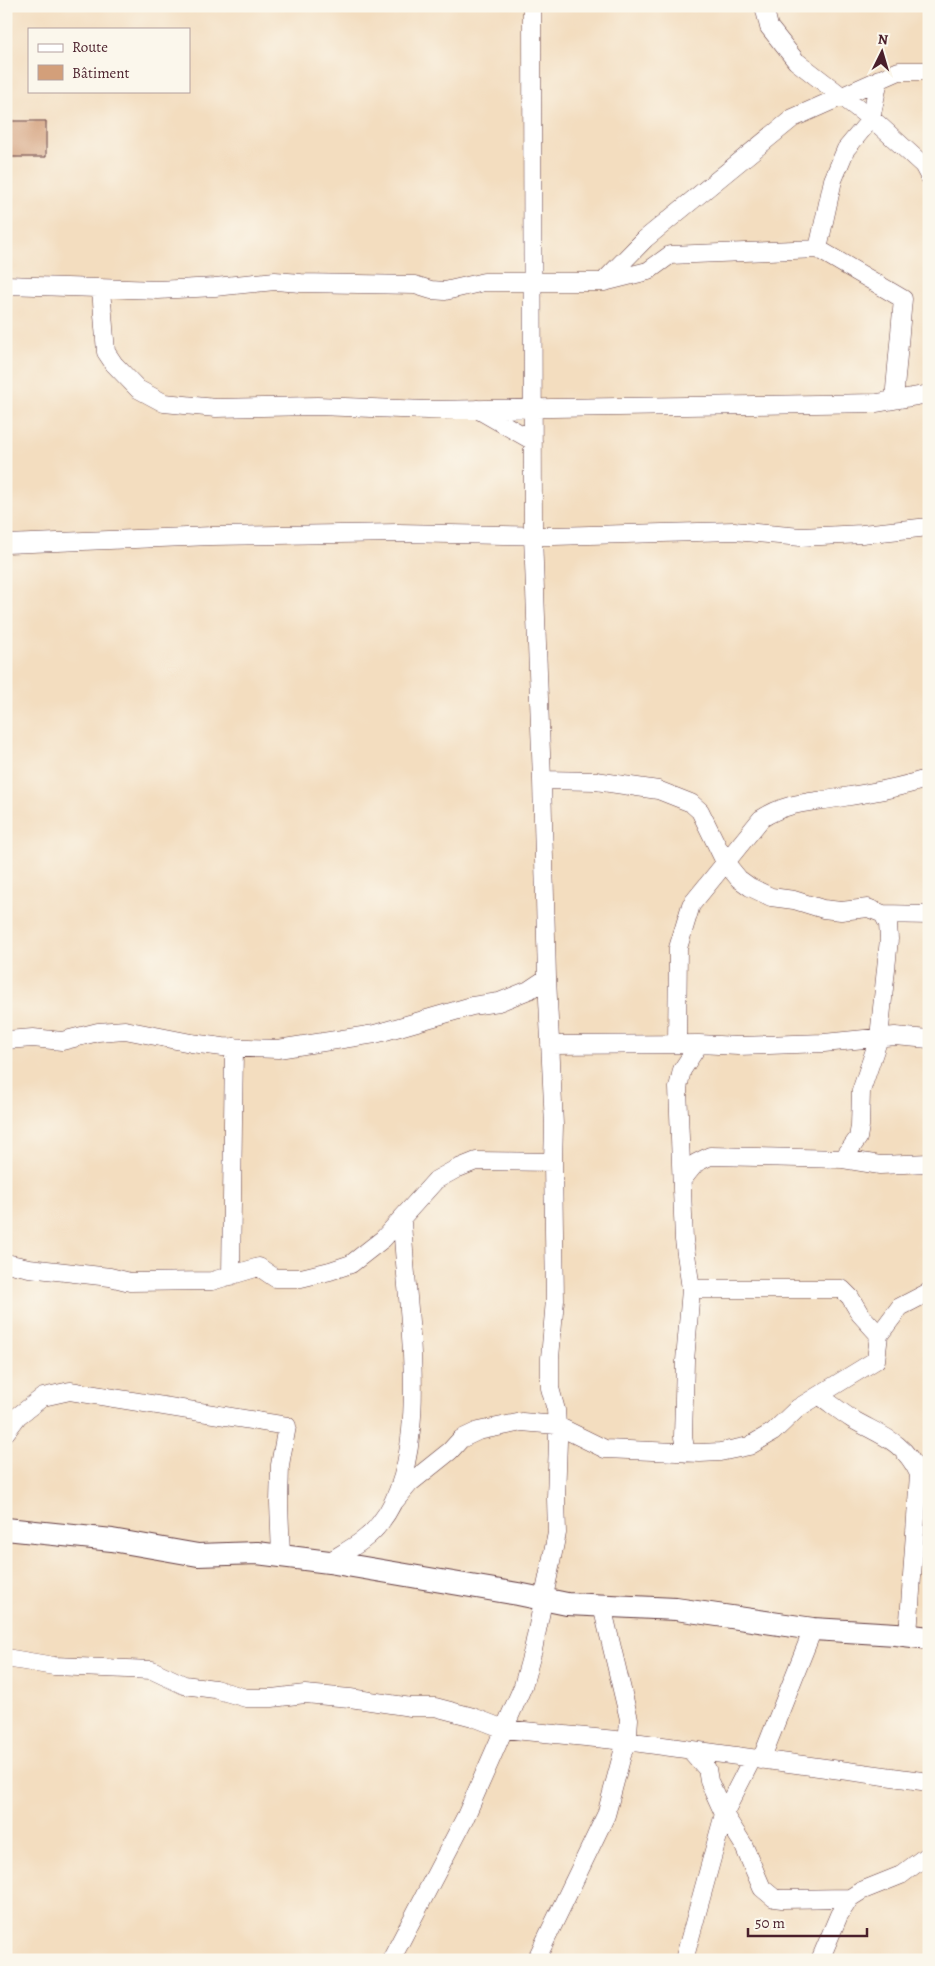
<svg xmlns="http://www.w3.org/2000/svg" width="935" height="1966" viewBox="0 0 935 1966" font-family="Alegreya,serif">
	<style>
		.building { fill: #d39f7a }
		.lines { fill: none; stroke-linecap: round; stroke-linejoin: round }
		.minor-casing { stroke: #633c41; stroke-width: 19 }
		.tertiary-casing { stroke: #633c41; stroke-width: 24 }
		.minor { stroke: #fff; stroke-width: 18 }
		.tertiary { stroke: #fff; stroke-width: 22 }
	</style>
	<rect width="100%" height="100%" fill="#fbf7ec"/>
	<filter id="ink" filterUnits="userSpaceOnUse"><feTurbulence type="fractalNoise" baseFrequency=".02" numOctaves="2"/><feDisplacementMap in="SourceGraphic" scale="10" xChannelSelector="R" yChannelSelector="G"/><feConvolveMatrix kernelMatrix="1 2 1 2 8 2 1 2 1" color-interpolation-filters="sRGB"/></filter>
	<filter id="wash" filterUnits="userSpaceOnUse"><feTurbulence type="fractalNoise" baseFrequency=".0096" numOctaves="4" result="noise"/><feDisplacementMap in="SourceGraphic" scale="20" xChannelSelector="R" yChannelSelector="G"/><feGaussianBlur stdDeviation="1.12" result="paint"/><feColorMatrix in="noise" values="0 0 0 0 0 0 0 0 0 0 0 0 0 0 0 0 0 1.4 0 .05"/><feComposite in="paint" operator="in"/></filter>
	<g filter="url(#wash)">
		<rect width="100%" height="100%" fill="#f3ddbf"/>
		<g id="blocks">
			<!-- building -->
			<path class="building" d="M6 121H46V157H6Z"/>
		</g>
	</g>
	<g filter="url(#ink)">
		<use href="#blocks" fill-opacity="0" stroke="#633c41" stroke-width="1"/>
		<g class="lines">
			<!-- minor casing -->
			<g class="minor-casing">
				<path id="minor" d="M764 6 769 27 796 61 879 125 923 165 929 176
					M818 249 903 299 894 400
					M604 281 645 239 793 118 899 71H929
					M6 285 158 290 215 287 275 281 301 283 415 285 431 290 445 291 484 282H604L648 271 670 255 818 249 833 180 846 149 871 119 879 79
					M101 289 106 352 114 364 138 389 164 403 216 408 317 406 427 410 877 403 929 394
					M477 409 533 441
					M6 544 212 536 398 533 554 536 734 531 801 537 862 534 929 527
					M542 780 596 781 658 790 691 803 700 811 725 862 739 879 750 887 771 897 794 900 823 909 841 911 868 908 883 914 929 915
					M6 1040 33 1038 62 1041 98 1032 125 1030 191 1043 223 1047 278 1049 375 1034 472 1006 499 1002 529 990 547 978
					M677 1044 678 948 691 905 761 819C787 802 808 803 838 798 869 793 899 788 929 778
					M550 1045 699 1044 738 1046 824 1043 895 1036 929 1039
					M843 1159 858 1138 860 1126 861 1091 879 1038 889 939 888 924 883 914
					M682 1180 696 1163 710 1156 843 1159 880 1165 929 1163
					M6 1263 29 1268 110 1277 130 1282 212 1281 259 1267 275 1278H301L330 1271 351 1264 383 1239 436 1180 456 1169 476 1161 553 1162
					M231 1276 234 1047
					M691 1289H842L850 1297 860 1314 879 1335
					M820 1396C830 1403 841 1412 852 1419 881 1436 903 1440 919 1474L908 1635
					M6 1432 18 1416 43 1397 70 1391 287 1426 280 1465 279 1503 281 1556
					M686 1453 683 1437 685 1361 691 1289 684 1240 678 1088 682 1070 699 1044
					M395 1501 410 1483 450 1451 461 1439 478 1431 522 1422 556 1425 605 1449 700 1453 720 1452 749 1446 773 1432 798 1408 876 1360 879 1335 900 1307 929 1292
					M329 1562C347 1550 367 1541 380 1523 435 1455 405 1302 402 1219
					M6 1658 54 1666 152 1670 184 1685 215 1689 246 1698H272L305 1694 350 1698 411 1707H435L473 1717 504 1729 626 1741 929 1782
					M691 1751 707 1769 709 1781 724 1814 743 1844 762 1888 774 1898 782 1899 850 1898
					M761 1760 813 1629
					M391 1960 465 1818 523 1686 533 1650 557 1533 556 1498 558 1441 556 1410 550 1388V1358L555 1300 553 1162 554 1125 547 978 542 780 533 536 532 6
					M536 1960 606 1815 628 1733 629 1719 602 1606
					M684 1960 724 1814 752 1759
					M820 1960 839 1915 850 1898 861 1891 901 1875 929 1854"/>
			</g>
			<!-- tertiary casing -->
			<g class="tertiary-casing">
				<path id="tertiary" d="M6 1529 112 1540 198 1555 257 1553 329 1562 518 1594 567 1604 676 1609 813 1629 896 1634 929 1638"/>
			</g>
			<!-- minor -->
			<use href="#minor" class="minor"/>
			<!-- tertiary -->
			<use href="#tertiary" class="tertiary"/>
		</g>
	</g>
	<!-- margin -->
	<rect width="935" height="1966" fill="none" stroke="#fbf7ec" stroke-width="25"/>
	<!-- legend -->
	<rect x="28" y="28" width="162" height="65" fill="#fbf7ec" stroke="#b4a19f"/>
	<rect x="38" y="44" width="25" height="8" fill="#ffffff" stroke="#b4a19f"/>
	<text x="72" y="52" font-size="15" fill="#4a1f2b">Route</text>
	<rect x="38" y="65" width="25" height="15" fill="#d39f7a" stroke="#b4a19f"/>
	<text x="72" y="78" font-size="15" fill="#4a1f2b">Bâtiment</text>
	<!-- north arrow -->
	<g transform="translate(882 52) rotate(5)" stroke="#fbf7ec" stroke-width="4" paint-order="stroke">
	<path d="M0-4L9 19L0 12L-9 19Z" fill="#4a1f2b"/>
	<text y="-8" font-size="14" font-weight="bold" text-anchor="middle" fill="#4a1f2b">N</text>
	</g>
	<!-- scale -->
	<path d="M748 1928v8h119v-8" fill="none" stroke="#4a1f2b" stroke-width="2.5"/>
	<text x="755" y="1928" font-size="15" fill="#4a1f2b" stroke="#fbf7ec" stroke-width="4" paint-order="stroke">50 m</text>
</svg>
